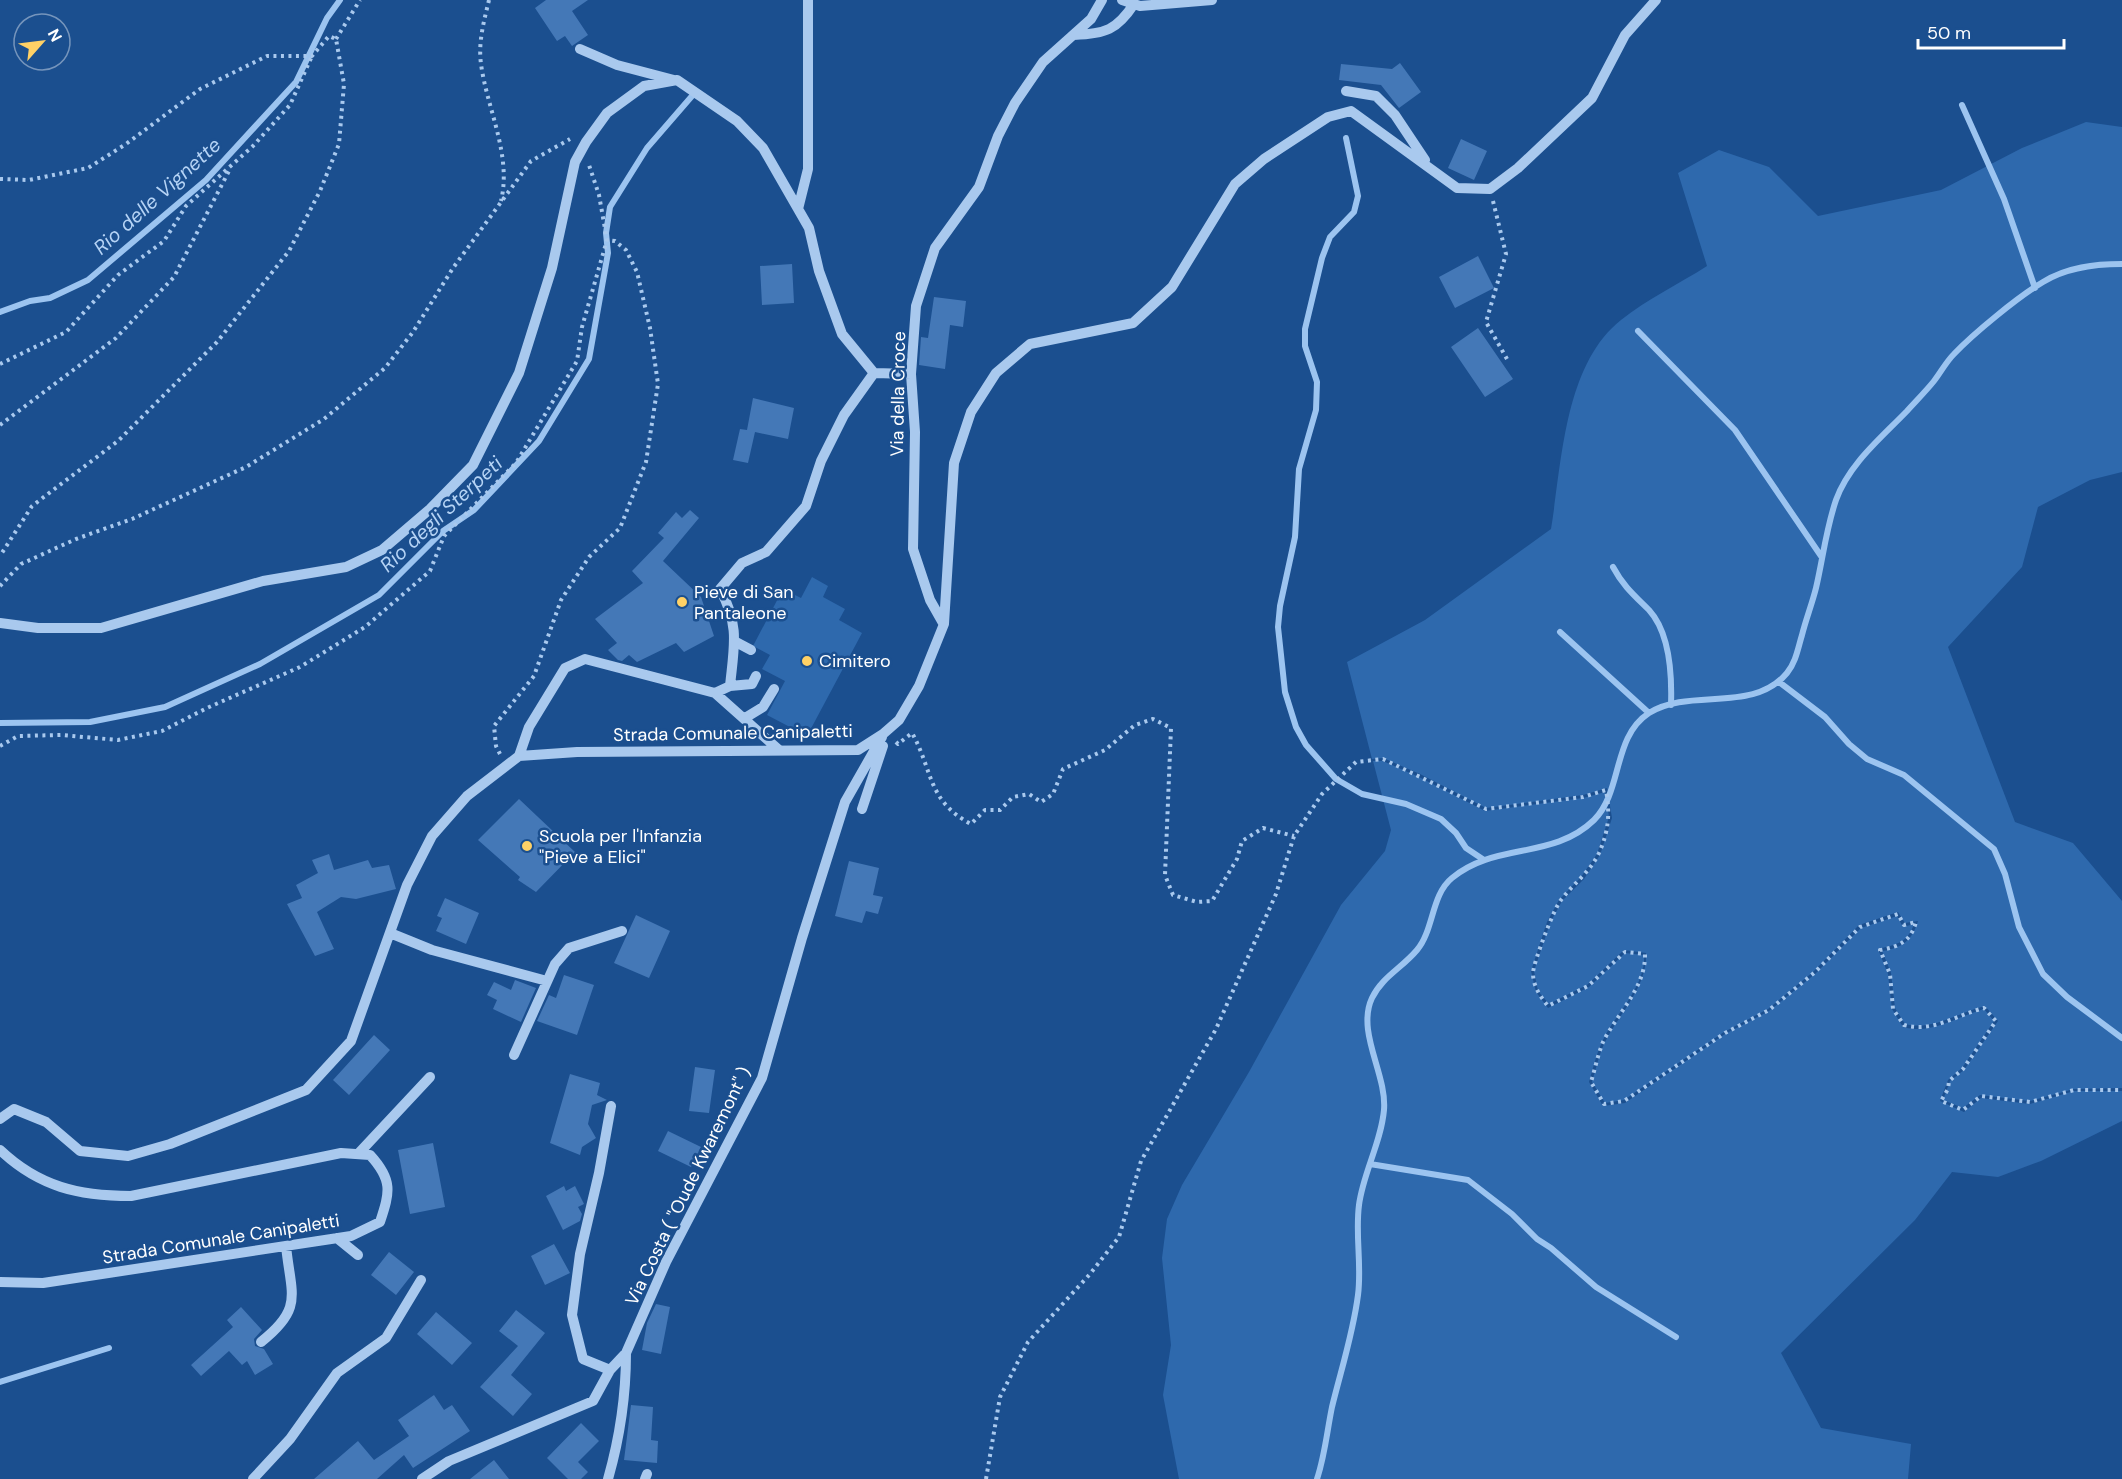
<svg xmlns="http://www.w3.org/2000/svg" width="2122" height="1479" viewBox="0 0 2122 1479" font-family="'DM Sans',sans-serif">
	<style>
		.green { fill: #2e69ad }
		.lines { fill: none; stroke-linecap: round; stroke-linejoin: round }
		.stream { stroke: #9cc4f0; stroke-width: 6 }
		.building { fill: #4478b7 }
		.path { stroke: #a9c9ee; stroke-width: 4; stroke-dasharray: 3 4.5; stroke-linecap: butt }
		.minor { stroke: #a9c9ee; stroke-width: 10 }
		.poi-dot { fill: #ffd166; stroke: #1b4f8f; stroke-width: 2 }
		.labels { text-anchor: middle; stroke-width: 5; stroke-linejoin: round; paint-order: stroke }
		.street-label { font-size: 18px; fill: #fff; stroke: #1b4f8f }
		.poi-label { font-size: 18px; fill: #fff; stroke: #1b4f8f; text-anchor: start }
		.water-label { font-size: 20px; font-style: italic; fill: #b5d3f5; stroke: #1b4f8f }
	</style>
	<rect width="100%" height="100%" fill="#1b4f8f"/>
	<!-- green -->
	<path class="green" d="M2086 122 2122 127V472L2090 480 2038 507 2022 567 1948 647 2015 822 2073 843 2122 901V1088L2074 1089 2030 1101 1980 1095 1963 1108 1943 1100 1950 1081 1964 1070 1998 1021 1985 1006C1957 1013 1933 1031 1905 1024L1895 1008 1891 973 1882 951C1903 948 1912 940 1918 921L1905 923 1898 912 1859 925 1813 972 1768 1009 1724 1032 1624 1100 1605 1103 1592 1082C1596 1069 1599 1054 1605 1042 1619 1014 1648 986 1646 953L1624 950 1587 985 1549 1004 1538 991 1534 971 1550 923 1562 901 1584 879 1600 855 1612 818 1607 788 1583 795 1486 808 1420 774 1383 758 1372 759 1347 662 1425 620 1551 529C1562 463 1564 365 1621 320 1647 299 1679 284 1707 266L1678 173 1719 150 1769 167 1818 216 1941 190 2022 148Z
		M812 577 828 586 823 597 845 609 839 620 862 633 807 736 767 715 785 681 762 669 770 655 753 646 783 589 801 598Z
		M1373 761H1383L1419 777 1485 811 1583 798 1605 792 1609 817 1597 854 1581 877 1559 900 1547 922 1531 971 1536 992 1548 1008 1589 987 1625 953 1644 955C1646 987 1614 1015 1602 1042 1596 1055 1593 1069 1589 1082L1603 1106 1625 1103 1725 1034 1769 1011 1815 974 1861 928 1897 916 1903 927 1914 924C1908 943 1895 945 1878 949L1888 974 1892 1009 1903 1027C1933 1035 1955 1017 1984 1009L1994 1021 1962 1068 1948 1080 1940 1101 1964 1112 1981 1098 2030 1104 2074 1091H2122V1121L2041 1161 1998 1177 1952 1172 1915 1220 1781 1353 1821 1428 1911 1444 1908 1479H1179L1163 1395 1171 1345 1162 1258 1167 1219 1182 1185 1249 1072 1341 905 1385 851 1391 830Z"/>
	<g class="lines">
		<!-- stream -->
		<path class="stream" d="M1962 105 2004 199 2035 288
			M1346 138 1358 196 1354 212 1330 237 1322 258 1305 329V346L1317 382 1316 410 1299 469 1295 537 1280 606 1278 627 1285 692 1296 727 1306 745 1336 779 1362 794 1406 804 1441 819 1456 833 1466 848 1484 860
			M0 312 30 301 50 298 88 280 206 180 296 82 327 18 340 0
			M1638 331 1735 430 1821 556
			M1613 567C1623 586 1635 596 1649 610 1670 633 1672 676 1671 705
			M1560 632 1649 713
			M1779 682 1825 717 1849 744 1867 759 1904 775 1994 849 2005 874 2019 927 2043 974 2067 997 2122 1038
			M0 723 90 722 165 707 260 664 379 595 443 531 474 510 539 441 589 359 608 253 606 233 610 207 647 148 692 96
			M1370 1164 1468 1180 1512 1214 1537 1239 1551 1248 1596 1287 1676 1337
			M0 1382 109 1348
			M1317 1479C1325 1455 1327 1431 1332 1407 1341 1370 1353 1334 1358 1295 1362 1265 1355 1235 1359 1205 1363 1173 1381 1143 1384 1110 1387 1074 1356 1032 1372 998 1382 977 1402 968 1417 950 1434 930 1431 895 1452 878 1495 842 1553 860 1594 820 1623 791 1612 737 1649 713 1691 687 1753 714 1787 673 1796 662 1798 648 1802 635 1806 619 1812 604 1816 588 1823 558 1826 529 1836 500 1849 464 1881 438 1907 411 1916 401 1926 391 1934 381 1941 372 1946 362 1954 354 1974 333 2018 297 2043 282 2067 267 2095 264 2122 264"/>
	</g>
	<!-- building -->
	<path class="building" d="M546 0H588L572 11 588 35 572 46 565 36 557 41 535 8Z
		M1400 63 1421 92 1399 108 1381 85 1339 80 1341 64 1392 69Z
		M1461 139 1487 151 1474 180 1448 168Z
		M1478 256 1494 288 1455 308 1439 277Z
		M792 264 794 303 762 305 760 266Z
		M934 297 966 301 963 327 950 325 945 369 919 365 921 337 928 338Z
		M1478 328 1513 379 1485 397 1451 347Z
		M753 398 794 408 788 439 755 432 748 463 733 460 740 429 747 430Z
		M690 510 699 518 663 561 701 597 714 636 684 652 676 643 637 662 629 655 622 661 618 660 608 650 617 643 595 619 643 583 632 571 664 538 658 533 676 512 682 518Z
		M519 799 575 852 536 892 518 880 520 877 478 840Z
		M329 854 334 870 368 860 372 868 389 865 396 889 356 899 341 897 317 912 334 949 315 956 287 904 302 898 296 885 318 873 312 860Z
		M849 861 879 868 873 895 883 897 878 914 866 911 862 923 835 916Z
		M445 898 479 913 466 944 436 931 442 918 437 916Z
		M636 915 670 931 649 978 614 963Z
		M564 975 594 985 577 1035 537 1021 549 995 556 998Z
		M515 980 536 988 521 1022 493 1009 497 1000 487 995 494 982 511 990Z
		M374 1035 390 1050 349 1095 333 1080Z
		M695 1067 715 1070 709 1113 689 1111Z
		M570 1074 600 1083 597 1095 607 1100 592 1105 588 1124 596 1138 582 1147 580 1155 550 1143Z
		M668 1131 701 1147 691 1167 658 1151Z
		M433 1143 445 1207 410 1214 398 1150Z
		M564 1186 566 1191 575 1186 584 1204 578 1207 582 1214 580 1221 563 1230 546 1196Z
		M554 1244 570 1273 545 1285 531 1256Z
		M389 1252 414 1272 396 1295 371 1275Z
		M656 1304 670 1307 661 1354 642 1350 647 1323Z
		M241 1307 262 1330 254 1339 255 1346 264 1349 273 1364 255 1375 247 1361 242 1365 229 1351 201 1376 191 1365 233 1327 227 1320Z
		M516 1310 545 1333 511 1375 532 1394 513 1416 480 1387 518 1346 499 1331Z
		M436 1312 472 1343 452 1365 417 1334Z
		M434 1395 444 1410 452 1405 470 1431 413 1468 404 1455 377 1479H314L358 1441 374 1460 409 1436 398 1420Z
		M631 1405 653 1407 651 1440 658 1441 657 1463 624 1460Z
		M581 1423 599 1441 578 1462 588 1472 581 1479H568L547 1458Z
		M494 1460 509 1479H470Z"/>
	<g class="lines">
		<!-- path -->
		<path class="path" d="M489 0C484 21 478 42 481 64 487 109 512 155 501 201
			M336 39 360 0
			M0 179 29 180 88 168 126 144 200 89 267 56H312L329 36 336 39 344 84 339 144 320 191 289 251 217 342 118 441 32 506 0 556
			M1493 201 1506 254 1486 322 1507 359
			M0 364 66 332 118 275 164 241 186 206 253 146 290 105 312 56
			M0 425 116 338 174 277 230 169
			M0 586 21 564 76 539 132 519 246 467 324 419 385 368 413 332 453 268 531 161 570 139
			M896 742 898 744 912 733C933 770 927 801 971 824L985 810H1000L1013 797 1029 794 1041 802 1053 794 1063 769 1105 750 1135 725 1153 719 1171 728 1165 875 1173 895 1197 902 1212 901 1237 859 1242 841 1263 828 1294 836
			M0 746 18 736 61 735 118 740 162 731 207 708 300 667 365 627 430 571 444 536 516 463 577 361 582 327 607 240 599 195 589 165
			M500 754 496 746 494 726 534 676 561 600 589 557 620 528 646 462 658 384 650 328 637 272 626 250 615 241 607 240
			M986 1479 1000 1397 1028 1342 1090 1274 1119 1237 1141 1161 1216 1029 1276 894 1294 836 1322 794 1356 762 1383 759 1486 809 1583 797 1606 790C1610 814 1609 830 1599 853 1590 872 1573 884 1561 900 1554 908 1533 964 1533 973 1533 986 1540 996 1548 1006L1588 986 1625 952 1645 954C1646 987 1617 1014 1603 1042 1598 1054 1595 1069 1591 1082L1604 1104 1624 1101 1725 1033 1769 1010 1814 973 1860 927 1898 914 1904 925 1916 922C1911 941 1899 947 1880 950L1890 974 1893 1009 1904 1025C1933 1033 1956 1015 1984 1008L1996 1021 1963 1069 1949 1081 1948 1089 1941 1101 1963 1110 1981 1096 2030 1102 2074 1090H2122"/>
		<!-- minor -->
		<path class="minor" d="M1122 0 1140 6 1212 0
			M1074 35C1105 34 1117 30 1134 4
			M580 49 617 65 674 80
			M1346 91 1376 96 1395 115 1425 160
			M798 209 808 169V0
			M0 623 38 628H101L263 581 346 567 382 550 430 509 473 465 519 373 552 268 575 162 586 142 607 113 644 86 677 80 737 121 763 148 809 228 819 271 842 334 874 373
			M943 623 930 600 913 549 915 432 911 374 916 306 935 248 979 187 998 136 1015 103 1043 62 1091 19 1102 0
			M734 641 751 650
			M730 686 752 684 756 676
			M715 693 730 686C734 646 740 626 720 589L742 563 766 552 806 506 821 461 844 415 874 373 911 374
			M745 718 763 707 774 689
			M519 756 529 727 565 668 585 659 715 693 779 750
			M862 809 883 746
			M390 933 432 950 547 981
			M514 1055 555 964 569 948 622 931
			M0 1119 14 1109 46 1122 80 1151 128 1156 170 1144 306 1090 351 1041 407 885 432 836 467 796 519 756 577 752 858 750 883 734 899 720 919 686 944 624 954 463 971 412 996 373 1030 344 1133 323 1172 287 1235 184 1264 159 1328 117 1351 111 1457 188 1490 189 1518 168 1592 98 1625 35 1656 0
			M0 1150C39 1187 79 1196 131 1196L341 1153 370 1155C393 1180 390 1192 380 1222L351 1236 43 1283 0 1282
			M358 1154 430 1077
			M337 1238 358 1255
			M261 1342C304 1308 291 1295 286 1246
			M610 1370 583 1359 572 1315 580 1254 599 1173 611 1106
			M253 1479 290 1439 337 1373 386 1338 421 1280
			M422 1479 449 1461 593 1401 610 1370 626 1353 666 1262 762 1078 802 938 845 802 882 737
			M608 1479C620 1437 626 1397 626 1353
			M645 1479 647 1474"/>
	</g>
	<!-- markers -->
	<g class="poi-dot">
		<circle cx="682" cy="602" r="6"/>
		<circle cx="807" cy="661" r="6"/>
		<circle cx="527" cy="846" r="6"/>
	</g>
	<g class="labels">
		<!-- street labels -->
		<g class="street-label">
			<text transform="translate(898 394) rotate(-89)" y="6">Via della Croce</text>
			<text transform="translate(733 733) rotate(-1)" y="6">Strada Comunale Canipaletti</text>
			<text transform="translate(688 1186) rotate(-64)" y="6">Via Costa ( "Oude Kwaremont" )</text>
			<text transform="translate(221 1239) rotate(-9)" y="6">Strada Comunale Canipaletti</text>
		</g>
		<!-- poi labels -->
		<g class="poi-label">
			<text x="694" y="598">Pieve di San<tspan x="694" dy="21">Pantaleone</tspan></text>
			<text x="819" y="667">Cimitero</text>
			<text x="539" y="842">Scuola per l'Infanzia<tspan x="539" dy="21">"Pieve a Elici"</tspan></text>
		</g>
		<!-- water labels -->
		<g class="water-label">
			<text transform="translate(157 196) rotate(-42)" y="7">Rio delle Vignette</text>
			<text transform="translate(441 514) rotate(-43)" y="7">Rio degli Sterpeti</text>
		</g>
	</g>
	<!-- north arrow -->
	<g transform="translate(42 42) rotate(62)"><circle r="28" fill="#1b4f8f" stroke="#7695bc" stroke-width="1.5"/>
	<path d="M0-4.5L10 22L0 15L-10 22Z" fill="#ffd166"/>
	<text y="-9" font-size="16" font-weight="bold" text-anchor="middle" fill="#ffffff">N</text>
	</g>
	<!-- scale -->
	<path d="M1918 39v9h146v-9" fill="none" stroke="#ffffff" stroke-width="3"/>
	<text x="1927" y="39" font-size="18" fill="#ffffff" stroke="#1b4f8f" stroke-width="4.5" paint-order="stroke">50 m</text>
</svg>
